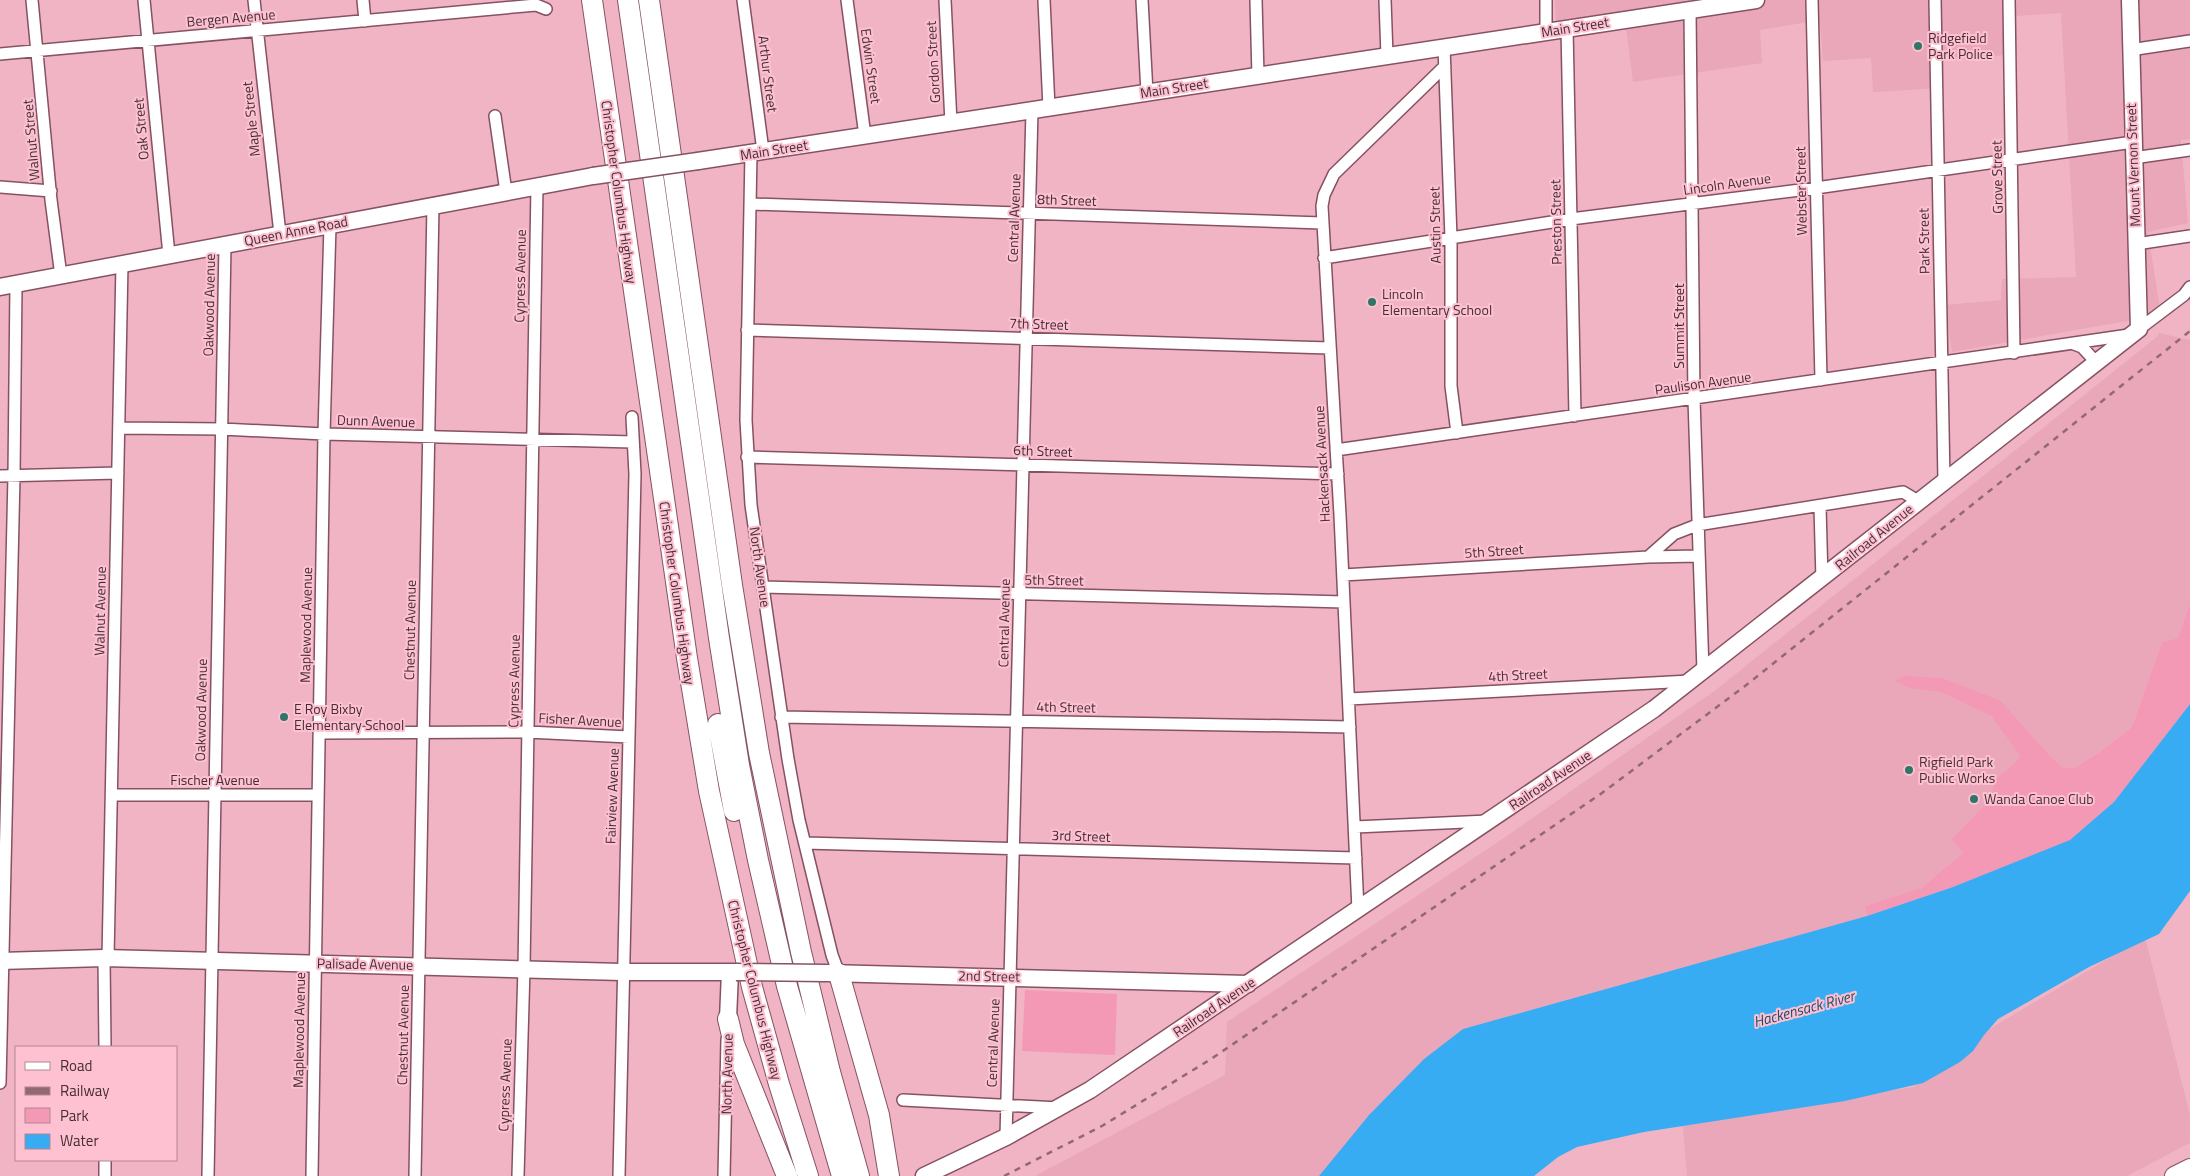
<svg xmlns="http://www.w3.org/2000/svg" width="2190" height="1176" viewBox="0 0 2190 1176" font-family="'Titillium Web',sans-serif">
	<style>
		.built { fill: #eaa7ba }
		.green { fill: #f399b5 }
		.water { fill: #38acf2 }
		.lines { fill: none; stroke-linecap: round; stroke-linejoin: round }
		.street-casing { stroke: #865262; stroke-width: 14 }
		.secondary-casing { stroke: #865262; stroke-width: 19 }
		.primary-casing { stroke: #865262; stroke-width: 20 }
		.highway-casing { stroke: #865262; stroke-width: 22 }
		.street { stroke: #fff; stroke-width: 11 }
		.secondary { stroke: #fff; stroke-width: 16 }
		.primary { stroke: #fff; stroke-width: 18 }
		.highway { stroke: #fff; stroke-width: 20 }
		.rail { stroke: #916974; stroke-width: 2.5; stroke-dasharray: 6 6; stroke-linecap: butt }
		.secondary-bridge-casing { stroke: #865262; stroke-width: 19; stroke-linecap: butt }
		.secondary-bridge { stroke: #fff; stroke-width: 16 }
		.poi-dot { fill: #307569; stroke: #fdc1d2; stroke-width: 2 }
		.labels { text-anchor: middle; stroke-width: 4; stroke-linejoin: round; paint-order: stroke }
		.street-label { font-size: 14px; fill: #462e35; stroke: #fdc1d2 }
		.poi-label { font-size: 14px; fill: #462e35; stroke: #fdc1d2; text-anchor: start }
		.water-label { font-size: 15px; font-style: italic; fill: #1f4c69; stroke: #fdc1d2 }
	</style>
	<rect width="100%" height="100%" fill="#f0b4c5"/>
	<!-- built -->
	<path class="built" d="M1555 0H2190V139L2181 140 2188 223 2148 232 2161 315 1952 352 1945 305 2001 300 2002 279 2076 277 2061 13 2016 16 2017 54 1944 60 1943 88 1873 92 1871 58 1823 61 1820 20 1760 30 1762 63 1633 82 1624 12 1556 22Z
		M2159 333 2190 340V603L2178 638 2162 642 2132 727 2100 752 2074 768 2062 767 2051 757 2001 701 1910 688 1941 692 1991 716 2033 770 1963 853 1921 888 1865 906 1867 916 1463 1029 1424 1059 1369 1115 1319 1176H1035L1225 1075 1227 1022 1501 840 1717 689 2158 336Z
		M2145 937 2190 1115V1143L2127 1176H1687L1683 1126 1806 1104 1914 1087 1986 1031Z"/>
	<!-- green -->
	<path class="green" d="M2190 603V704L2114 802 2071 840 1953 887 1867 916 1865 906 1921 888 1963 853 1952 839 1984 806 1992 794 1995 780 2015 763 2020 755 1991 716 1941 692 1910 688 1895 681 1904 676 1942 678 2001 701 2051 757 2062 767 2074 768 2100 752 2132 727 2162 642 2178 638Z
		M1025 990 1117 994 1115 1055 1022 1051Z"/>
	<!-- water -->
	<path class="water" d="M2190 704V891L2159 934 2089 967 1998 1019 1984 1035 1973 1051 1960 1062 1923 1083 1845 1101 1644 1132 1577 1147 1558 1157 1534 1176H1319L1369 1115 1424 1059 1463 1029 1867 916 1953 887 2070 840 2114 802Z"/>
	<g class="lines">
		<!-- street casing -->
		<g class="street-casing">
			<path id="street" d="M32 0 51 200 61 276
				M144 0 169 255
				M254 0 280 234
				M363 0 365 21
				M743 0 763 151
				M847 0 865 136
				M945 0 951 123
				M1044 0 1049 108
				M1142 0 1147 93
				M1256 0 1258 76
				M1385 0 1387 56
				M1546 0V32
				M1812 0 1821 380
				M1935 0 1944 481
				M2009 0 2014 353
				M1690 10 1694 399 1703 671
				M1567 28 1575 416
				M1444 47 1451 238V386L1457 433
				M2130 50 2190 41
				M0 54 536 5 546 9
				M495 116 506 192
				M751 153 746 420 751 505 788 759 799 820 832 955 839 974
				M2133 158 2190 150
				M0 187 51 191
				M751 204 1322 223
				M2136 244 2190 236
				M1324 258 1571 219 1816 188 2133 142
				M2139 329 2184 295 2190 287
				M747 330 1330 348
				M2074 344 2082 347 2096 362
				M119 428 222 429 324 434 633 442
				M1336 450 2129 335
				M747 457 1338 474
				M0 476 118 473
				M1820 507 1822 579
				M1648 557 1698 556
				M1343 575 1648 557 1674 534 1697 525 1903 492 1918 501
				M763 587 1344 602
				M1349 699 1690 681
				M781 717 1350 727
				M320 733 528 732 629 737
				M112 795H318
				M1355 827 1488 821
				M805 843 1356 858
				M1358 910 1340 515 1322 206 1324 195 1334 174 1445 66
				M104 958 105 1047
				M108 958 122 264
				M0 1083 14 476 16 284
				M903 1100 1059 1108
				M1006 1137 1032 110
				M105 1160V1176
				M208 1176 225 245
				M312 1176 324 434 330 225
				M415 1176 433 205
				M518 1176 524 968 537 186
				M619 1176 635 474 632 417
				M724 1176 727 1039"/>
		</g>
		<!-- secondary casing -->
		<g class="secondary-casing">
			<path id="secondary" d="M698 161 1756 0
				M0 287 593 176
				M0 961 104 958 622 972H736
				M828 973 1248 984
				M728 1019 730 972
				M924 1176 1006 1137 1090 1090 1654 709 2139 329 2130 0"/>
		</g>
		<!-- primary casing -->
		<g class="primary-casing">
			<path id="primary" d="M2174 1176 2190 1168"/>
		</g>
		<!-- highway casing -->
		<g class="highway-casing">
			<path id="highway" d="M592 0 687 658 709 791 752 987 779 1084 808 1176
				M628 0 719 638 739 765 758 860 787 986 842 1176
				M649 0 732 585 759 753 801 952 830 1072 859 1176
				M718 724 734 811
				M839 974 879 1115 889 1176
				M728 1019 734 1044 787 1176"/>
		</g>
		<!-- street -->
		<use href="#street" class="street"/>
		<!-- secondary -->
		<use href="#secondary" class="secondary"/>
		<!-- primary -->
		<use href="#primary" class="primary"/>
		<!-- highway -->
		<use href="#highway" class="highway"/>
		<!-- rail -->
		<path class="rail" d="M1004 1176 1102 1126 1211 1059 1602 793 1745 686 2190 331"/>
		<!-- secondary-bridge casing -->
		<g class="secondary-bridge-casing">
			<path id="secondary-bridge" d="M593 176 698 161
				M736 972 826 973"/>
		</g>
		<!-- secondary-bridge -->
		<use href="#secondary-bridge" class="secondary-bridge"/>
	</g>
	<!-- markers -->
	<g class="poi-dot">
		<circle cx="1918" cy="46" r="5"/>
		<circle cx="1372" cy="302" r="5"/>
		<circle cx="284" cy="717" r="5"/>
		<circle cx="1909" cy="770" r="5"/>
		<circle cx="1974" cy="799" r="5"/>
	</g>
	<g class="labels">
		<!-- street labels -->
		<g class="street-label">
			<text transform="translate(231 18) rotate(-5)" y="5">Bergen Avenue</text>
			<text transform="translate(1575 27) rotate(-9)" y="5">Main Street</text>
			<text transform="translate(933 62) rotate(-93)" y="5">Gordon Street</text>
			<text transform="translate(871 66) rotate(82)" y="5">Edwin Street</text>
			<text transform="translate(768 74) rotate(83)" y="5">Arthur Street</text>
			<text transform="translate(1174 88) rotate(-9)" y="5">Main Street</text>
			<text transform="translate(251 119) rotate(-96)" y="5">Maple Street</text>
			<text transform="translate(141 129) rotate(-95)" y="5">Oak Street</text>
			<text transform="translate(31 140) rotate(-95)" y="5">Walnut Street</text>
			<text transform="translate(774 150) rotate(-9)" y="5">Main Street</text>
			<text transform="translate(2133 165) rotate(-92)" y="5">Mount Vernon Street</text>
			<text transform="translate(1997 177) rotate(-91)" y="5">Grove Street</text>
			<text transform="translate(1727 184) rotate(-8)" y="5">Lincoln Avenue</text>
			<text transform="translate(1801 191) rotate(-91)" y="5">Webster Street</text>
			<text transform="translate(619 192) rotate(82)" y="5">Christopher Columbus Highway</text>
			<text transform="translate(1067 200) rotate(2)" y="5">8th Street</text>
			<text transform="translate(1014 218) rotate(-88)" y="5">Central Avenue</text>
			<text transform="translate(1556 222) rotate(-91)" y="5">Preston Street</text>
			<text transform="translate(1435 225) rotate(-91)" y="5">Austin Street</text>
			<text transform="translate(296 231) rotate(-11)" y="5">Queen Anne Road</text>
			<text transform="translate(1924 241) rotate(-91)" y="5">Park Street</text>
			<text transform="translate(520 276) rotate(-89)" y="5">Cypress Avenue</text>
			<text transform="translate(209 305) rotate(-89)" y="5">Oakwood Avenue</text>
			<text transform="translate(1039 324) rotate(2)" y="5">7th Street</text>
			<text transform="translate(1679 326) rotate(-90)" y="5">Summit Street</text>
			<text transform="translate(1703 383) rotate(-8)" y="5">Paulison Avenue</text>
			<text transform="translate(376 421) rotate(2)" y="5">Dunn Avenue</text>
			<text transform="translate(1043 451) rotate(2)" y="5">6th Street</text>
			<text transform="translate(1322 464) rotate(-93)" y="5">Hackensack Avenue</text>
			<text transform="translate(1874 537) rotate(-39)" y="5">Railroad Avenue</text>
			<text transform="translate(1494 551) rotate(-4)" y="5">5th Street</text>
			<text transform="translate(760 567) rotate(82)" y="5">North Avenue</text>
			<text transform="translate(1054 580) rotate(1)" y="5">5th Street</text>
			<text transform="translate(677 593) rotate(82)" y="5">Christopher Columbus Highway</text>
			<text transform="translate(100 611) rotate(-89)" y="5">Walnut Avenue</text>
			<text transform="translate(1004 623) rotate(-89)" y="5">Central Avenue</text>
			<text transform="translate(306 625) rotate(-89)" y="5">Maplewood Avenue</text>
			<text transform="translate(410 630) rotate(-89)" y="5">Chestnut Avenue</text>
			<text transform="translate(1518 675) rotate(-3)" y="5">4th Street</text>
			<text transform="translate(514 681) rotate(-89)" y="5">Cypress Avenue</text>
			<text transform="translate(1066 707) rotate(1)" y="5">4th Street</text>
			<text transform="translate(201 710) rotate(-89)" y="5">Oakwood Avenue</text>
			<text transform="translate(580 720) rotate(3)" y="5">Fisher Avenue</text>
			<text x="215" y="785">Fischer Avenue</text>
			<text transform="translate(1550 780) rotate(-34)" y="5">Railroad Avenue</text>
			<text transform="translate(612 796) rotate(-88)" y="5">Fairview Avenue</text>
			<text transform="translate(1081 836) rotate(2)" y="5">3rd Street</text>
			<text transform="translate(365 964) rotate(1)" y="5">Palisade Avenue</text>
			<text transform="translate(989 976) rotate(1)" y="5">2nd Street</text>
			<text transform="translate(755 990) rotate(76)" y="5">Christopher Columbus Highway</text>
			<text transform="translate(1214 1007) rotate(-34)" y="5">Railroad Avenue</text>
			<text transform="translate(299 1030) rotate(-89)" y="5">Maplewood Avenue</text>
			<text transform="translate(403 1035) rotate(-89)" y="5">Chestnut Avenue</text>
			<text transform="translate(993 1043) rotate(-88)" y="5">Central Avenue</text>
			<text transform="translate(727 1074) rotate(-89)" y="5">North Avenue</text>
			<text transform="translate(505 1085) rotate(-88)" y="5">Cypress Avenue</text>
		</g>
		<!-- poi labels -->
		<g class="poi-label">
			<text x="1928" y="43">Ridgefield<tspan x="1928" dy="16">Park Police</tspan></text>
			<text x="1382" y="299">Lincoln<tspan x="1382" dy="16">Elementary School</tspan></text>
			<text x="294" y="714">E Roy Bixby<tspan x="294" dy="16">Elementary School</tspan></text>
			<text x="1919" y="767">Rigfield Park<tspan x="1919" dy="16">Public Works</tspan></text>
			<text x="1984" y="804">Wanda Canoe Club</text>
		</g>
		<!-- water labels -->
		<g class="water-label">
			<text transform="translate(1804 1009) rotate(-15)" y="5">Hackensack River</text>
		</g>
	</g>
	<!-- legend -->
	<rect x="15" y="1046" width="162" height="115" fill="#fdc1d2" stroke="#b48693"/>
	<rect x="25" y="1062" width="25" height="8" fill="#ffffff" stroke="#b48693"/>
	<text x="60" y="1071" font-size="15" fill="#462e35">Road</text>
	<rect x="25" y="1087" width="25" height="8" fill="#916974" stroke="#b48693"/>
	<text x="60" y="1096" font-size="15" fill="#462e35">Railway</text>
	<rect x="25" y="1108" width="25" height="15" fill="#f399b5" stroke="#b48693"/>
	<text x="60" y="1121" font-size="15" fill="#462e35">Park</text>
	<rect x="25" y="1134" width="25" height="15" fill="#38acf2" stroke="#b48693"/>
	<text x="60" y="1146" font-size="15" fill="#462e35">Water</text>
</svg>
